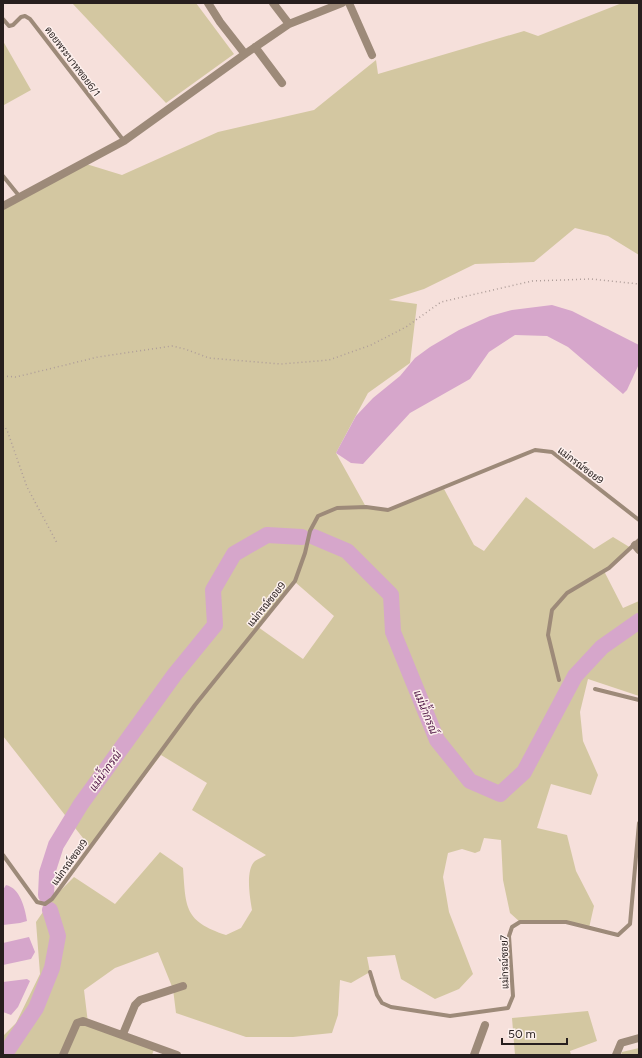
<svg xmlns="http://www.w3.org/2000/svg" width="642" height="1058" viewBox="0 0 642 1058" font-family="Figtree,Sarabun,sans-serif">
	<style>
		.green { fill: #d3c7a1; fill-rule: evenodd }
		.water { fill: #d6a6cb }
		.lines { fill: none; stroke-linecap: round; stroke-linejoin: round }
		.river { stroke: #d6a6cb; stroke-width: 16 }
		.path { stroke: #ae9d99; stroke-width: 1.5; stroke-dasharray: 1 3; stroke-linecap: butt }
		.lane { stroke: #9d8a79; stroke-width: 4 }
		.street { stroke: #9d8a79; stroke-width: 8 }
		.labels { text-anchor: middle; stroke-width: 3; stroke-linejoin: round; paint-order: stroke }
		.street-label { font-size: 10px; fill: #271f1e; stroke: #fdf0ed }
		.water-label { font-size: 11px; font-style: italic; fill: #501746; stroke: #fdf0ed }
	</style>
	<rect width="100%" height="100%" fill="#f6e0db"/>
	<!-- green -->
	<path class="green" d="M72 3H196L234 54 166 103Z
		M622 3H639V255L608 236 575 228 534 262 475 264 424 289 389 300 417 304 410 363 368 393 336 453 366 507 388 510 444 489 474 545 484 551 526 497 594 549 613 537 631 548 604 571 623 608 639 601V696L588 679 580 712 583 741 598 775 591 795 551 784 537 828 567 835 576 871 594 906 589 928 566 922H520L510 913 503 880 501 840 484 838 480 851 475 853 462 849 448 853 443 877 449 912 473 974 459 989 435 999 401 979 395 955 367 957 370 972 351 983 340 980 338 1015 332 1033 293 1037H246L176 1013 173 989 158 952 115 968 84 990 88 1023 155 1047 152 1055H3V1036L16 1023 40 974 36 922 52 899 74 877 115 904 160 852 183 868C186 908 184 921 226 935L241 928 252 910C250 898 245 870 255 861 258 859 263 857 266 855L192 810 207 783 161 755 90 847 3 736V203L83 163 122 175 218 132 314 110 376 60 378 74 524 31 538 36ZM295 582 334 616 303 659 258 627Z
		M3 41 31 90 4 105 3 104Z
		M588 1011 597 1041 570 1051 571 1055H515L512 1018Z
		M639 1048V1055H621L622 1052Z"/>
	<!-- water -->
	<path class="water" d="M552 305 572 311 639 345V364L627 390 623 394 568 347 547 336 515 335 489 352 470 379 410 413 363 464 351 463 336 453 356 416 373 398 400 376 415 358 430 347 459 330 490 316 512 310Z
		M6 885C20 888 25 908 27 921L20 923 3 925V890Z
		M29 937 35 952 31 959 3 965V943Z
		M27 979 30 981 18 1007 11 1015 3 1012V982Z"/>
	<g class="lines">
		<!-- river -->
		<path class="river" d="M314 537 347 551 391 595 393 632 437 740 470 781 500 794 524 772 575 676 602 647 639 621
			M46 895 47 873 56 845 81 804 175 674 215 625 213 590 234 554 267 535 302 537
			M3 1051H7L36 1008 52 968 58 936 50 910"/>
		<!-- path -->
		<path class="path" d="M3 376 16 377 98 357 172 346 185 349 209 358 281 364 329 360 371 345 406 327 441 302 532 281 591 279 639 284
			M3 425 7 430 27 487 57 543"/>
		<!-- lane -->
		<path class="lane" d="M3 19 9 26 13 25 21 17 25 16 30 19 124 141
			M3 176 20 197
			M559 680 548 635 552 610 567 593 609 568 639 540
			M595 689 639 700
			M3 855 37 902 45 904 52 899 195 705 295 581 305 553 310 531 318 516 337 508 366 507 388 510 535 450 552 452 639 520
			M370 972 377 995 382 1003 391 1007 450 1016 508 1008 513 996 509 936 512 927 520 922H566L618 935 630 924 639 823"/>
		<!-- street -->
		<path class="street" d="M208 3 220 22 245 54
			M273 3 289 24
			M349 3 372 55
			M255 47 282 83
			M3 206 124 141 245 54 289 24 342 3
			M635 545 639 550
			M123 1034 135 1005 140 1000 183 986
			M63 1055 77 1023 83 1021 177 1055
			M474 1055 485 1025
			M616 1055 621 1043 639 1038"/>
	</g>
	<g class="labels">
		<!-- street labels -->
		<g class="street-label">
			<text transform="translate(73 61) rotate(53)" y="4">ดอยพระบาทซอย6/1</text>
			<text transform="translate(581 465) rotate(37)" y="4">แม่กรณ์ซอย9</text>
			<text transform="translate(266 604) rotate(-51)" y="4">แม่กรณ์ซอย9</text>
			<text transform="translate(69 862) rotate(-54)" y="4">แม่กรณ์ซอย9</text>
			<text transform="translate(504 962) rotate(-91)" y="4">แม่กรณ์ซอย7</text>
		</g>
		<!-- water labels -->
		<g class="water-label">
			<text transform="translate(426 712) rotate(68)" y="4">แม่น้ำกรณ์</text>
			<text transform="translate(105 771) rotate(-54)" y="4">แม่น้ำกรณ์</text>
		</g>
	</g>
	<!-- border -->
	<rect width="642" height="1058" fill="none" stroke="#271f1e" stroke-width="8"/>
	<!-- scale -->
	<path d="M502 1038v6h65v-6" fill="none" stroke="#271f1e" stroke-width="2"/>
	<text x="508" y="1038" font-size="12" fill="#271f1e" stroke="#fdf0ed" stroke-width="3" paint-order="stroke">50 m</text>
</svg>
